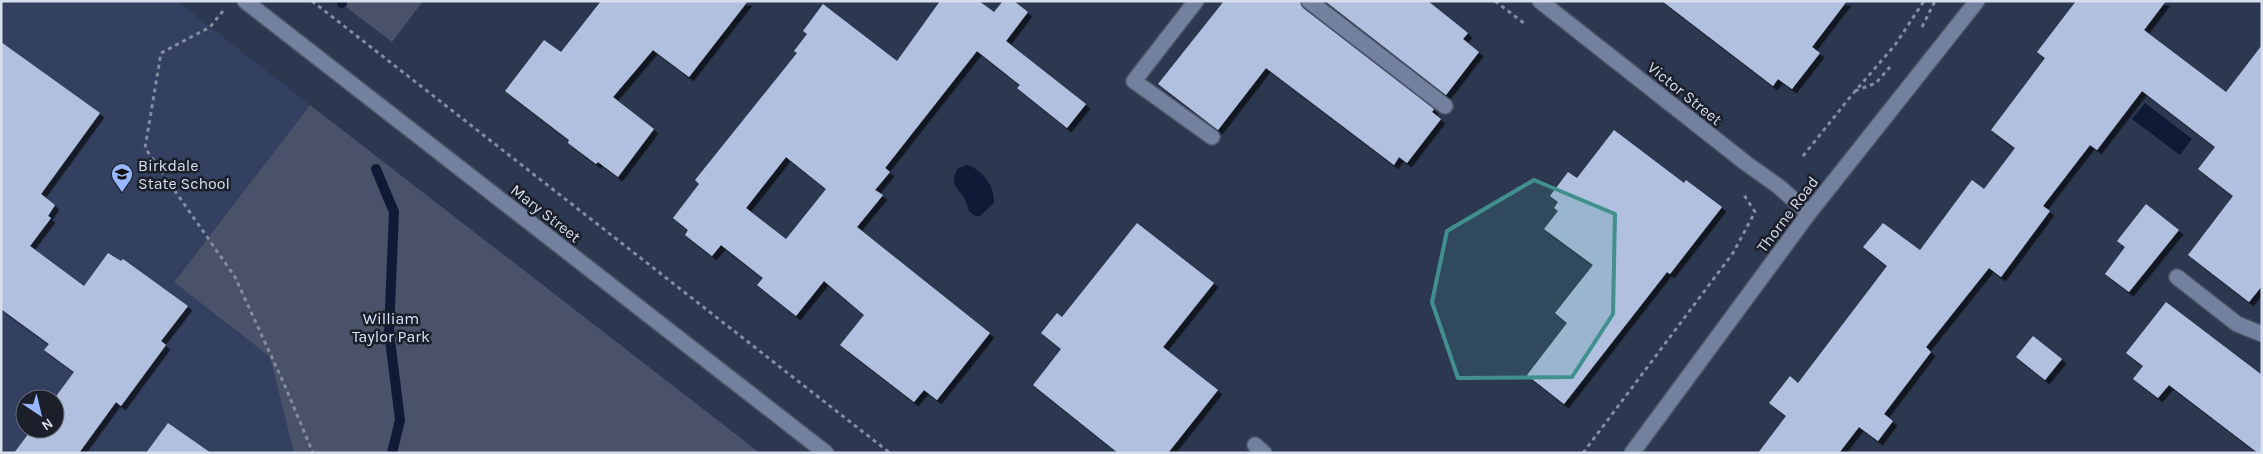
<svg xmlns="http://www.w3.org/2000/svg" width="2263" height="454" viewBox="0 0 2263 454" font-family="Karla,sans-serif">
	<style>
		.built { fill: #33405f; fill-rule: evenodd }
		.green { fill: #495268 }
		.water { fill: #0f1a37 }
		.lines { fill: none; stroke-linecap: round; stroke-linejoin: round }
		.stream { stroke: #0f1a37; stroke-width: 10 }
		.building { fill: #b1c0df; fill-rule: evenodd; filter: url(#shadow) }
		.minor-casing { stroke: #4b5469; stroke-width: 18 }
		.path { stroke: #838ca0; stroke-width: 3; stroke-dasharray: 4 4; stroke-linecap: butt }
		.minor { stroke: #74819e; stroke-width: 15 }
		.marked { fill: #41908e; fill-opacity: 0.2; stroke: #41908e; stroke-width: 4; stroke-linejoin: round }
		.labels { text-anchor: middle; stroke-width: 5; stroke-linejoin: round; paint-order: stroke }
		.street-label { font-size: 16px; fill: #d7deee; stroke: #1a1f2a }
		.poi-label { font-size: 16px; fill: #d7deee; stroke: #1a1f2a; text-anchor: start }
		.park-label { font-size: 16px; fill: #d8e3fb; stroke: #1a1f2a }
	</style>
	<defs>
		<filter id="shadow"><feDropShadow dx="4.5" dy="4.5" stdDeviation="0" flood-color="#0009"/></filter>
	</defs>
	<rect width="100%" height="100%" fill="#2c3750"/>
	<!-- built -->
	<path class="built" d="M1 1H177L310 105 174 281 270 357 294 453H1ZM25 399H55V429H25Z"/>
	<!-- green -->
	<path class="green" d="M338 1H423L392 42Z
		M310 105 760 453H294L270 357 174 282Z"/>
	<!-- water -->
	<path class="water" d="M2145 103 2192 139 2180 155 2132 119Z
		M967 165C983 170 995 186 994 203L980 216H975L969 211 964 197 955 186 954 177 957 169Z"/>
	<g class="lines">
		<!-- stream -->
		<path class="stream" d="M342 3V1
			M376 169 394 212 389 332 400 420 392 453"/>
	</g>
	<!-- building -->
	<path class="building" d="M601 1H748L689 77 653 50 613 97 654 129 618 177 598 162 596 164 568 143 569 140 505 91 544 40 561 52Z
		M940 1H979L994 12 1003 1H1014L1028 12 1006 41 1086 104 1067 128 1017 88 1020 85 977 51 885 168 890 172 875 190 883 195 857 227 990 333 937 400 924 390 914 402 840 345 864 315 824 281 796 316 757 285 763 278 721 245 712 256 685 235 688 230 673 218 699 184 695 180 797 53 794 51 807 34 803 31 823 4 897 61ZM786 157 826 189 786 239 746 208Z
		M1224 1H1300L1303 8 1434 109 1432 112 1441 119 1407 163 1399 157 1394 165 1266 68 1218 130 1158 84Z
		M1325 1H1428L1468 33 1463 39 1479 52 1446 95Z
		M1662 1H1847L1812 47 1820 53 1792 89 1778 79 1773 86Z
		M2076 1H2166L2144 30 2226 92 2262 45V286L2249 302 2188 255 2233 196 2198 169 2215 147 2142 91 2097 150 2090 145 2043 206 2050 211 2001 277 1989 268 1926 347 1931 352 1884 414 1893 421 1878 441 1859 427 1839 453H1758L1786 416 1769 403 1790 376 1798 383 1887 266 1863 247 1883 223 1920 250 1972 180 1984 189 2015 148 1991 130 2045 58 2037 52Z
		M1 42 100 113 41 194 55 205 48 216 51 218 30 246 84 286 108 253 121 261 123 259 188 306 161 341 166 345 121 406 116 402 79 453H14L32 429H55L54 399 74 372 44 350 49 344 1 309Z
		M1614 130 1684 183 1686 180 1722 207 1670 274 1667 272 1564 404 1527 375 1567 323 1555 313 1593 265 1544 229 1558 211 1554 208 1558 202 1550 196 1568 172 1577 178Z
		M2146 204 2179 230 2129 292 2105 274 2125 247 2117 241Z
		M1137 223 1214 283 1163 347 1218 390 1168 453H1118L1033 385 1061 349 1041 333 1057 313 1062 317Z
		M2166 302 2262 375V453H2258L2169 385 2158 398 2133 379 2143 366 2126 353Z
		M2033 336 2062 359 2045 380 2016 357Z
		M168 423 211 453H146Z"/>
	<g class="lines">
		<!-- minor casing -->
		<g class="minor-casing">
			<path id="minor" d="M245 1 826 453
				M1196 1 1134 81 1212 137
				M1309 1 1445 106
				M1540 1 1747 164 1778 186 1809 213
				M2177 277 2237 324 2262 334
				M1255 445 1264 453
				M1632 453 1809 213 1977 1"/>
		</g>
		<!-- path -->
		<path class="path" d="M312 1 890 453
			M1495 1 1525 24
			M223 11 210 27 161 53 145 148 235 277 285 386 313 453
			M1922 27 1935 1
			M1855 91 1876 83 1890 67
			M1803 156 1851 96 1895 45 1924 1
			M1583 453 1733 253 1755 212 1744 195"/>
		<!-- minor -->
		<use href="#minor" class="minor"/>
	</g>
	<!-- marked area -->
	<path class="marked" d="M1534 180 1615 214 1613 314 1572 377 1458 378 1432 302 1447 231Z"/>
	<!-- icons -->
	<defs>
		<g id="school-pin" transform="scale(1.125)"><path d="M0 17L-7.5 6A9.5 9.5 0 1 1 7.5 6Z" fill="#97b6fd" stroke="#1a1f2a"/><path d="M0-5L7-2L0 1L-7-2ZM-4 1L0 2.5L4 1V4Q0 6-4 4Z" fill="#111"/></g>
	</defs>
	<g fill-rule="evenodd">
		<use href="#school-pin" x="122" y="174"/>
	</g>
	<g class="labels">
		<!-- street labels -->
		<g class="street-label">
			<text transform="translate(1685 93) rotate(39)" y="6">Victor Street</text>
			<text transform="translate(546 213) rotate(38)" y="6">Mary Street</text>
			<text transform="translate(1787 214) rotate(-53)" y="6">Thorne Road</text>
		</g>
		<!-- poi labels -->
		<g class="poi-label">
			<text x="138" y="171">Birkdale<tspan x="138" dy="18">State School</tspan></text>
		</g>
		<!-- park labels -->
		<g class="park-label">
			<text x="391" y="324">William<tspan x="391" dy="18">Taylor Park</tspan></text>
		</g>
	</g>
	<!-- border -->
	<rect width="2263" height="454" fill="none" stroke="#d7deee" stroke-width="5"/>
	<!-- north arrow -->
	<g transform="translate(40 414) rotate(145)"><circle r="24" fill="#1a1f2a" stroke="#666b78"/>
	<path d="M0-4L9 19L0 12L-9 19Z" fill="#97b6fd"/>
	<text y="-8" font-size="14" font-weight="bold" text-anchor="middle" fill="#d7deee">N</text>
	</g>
</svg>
